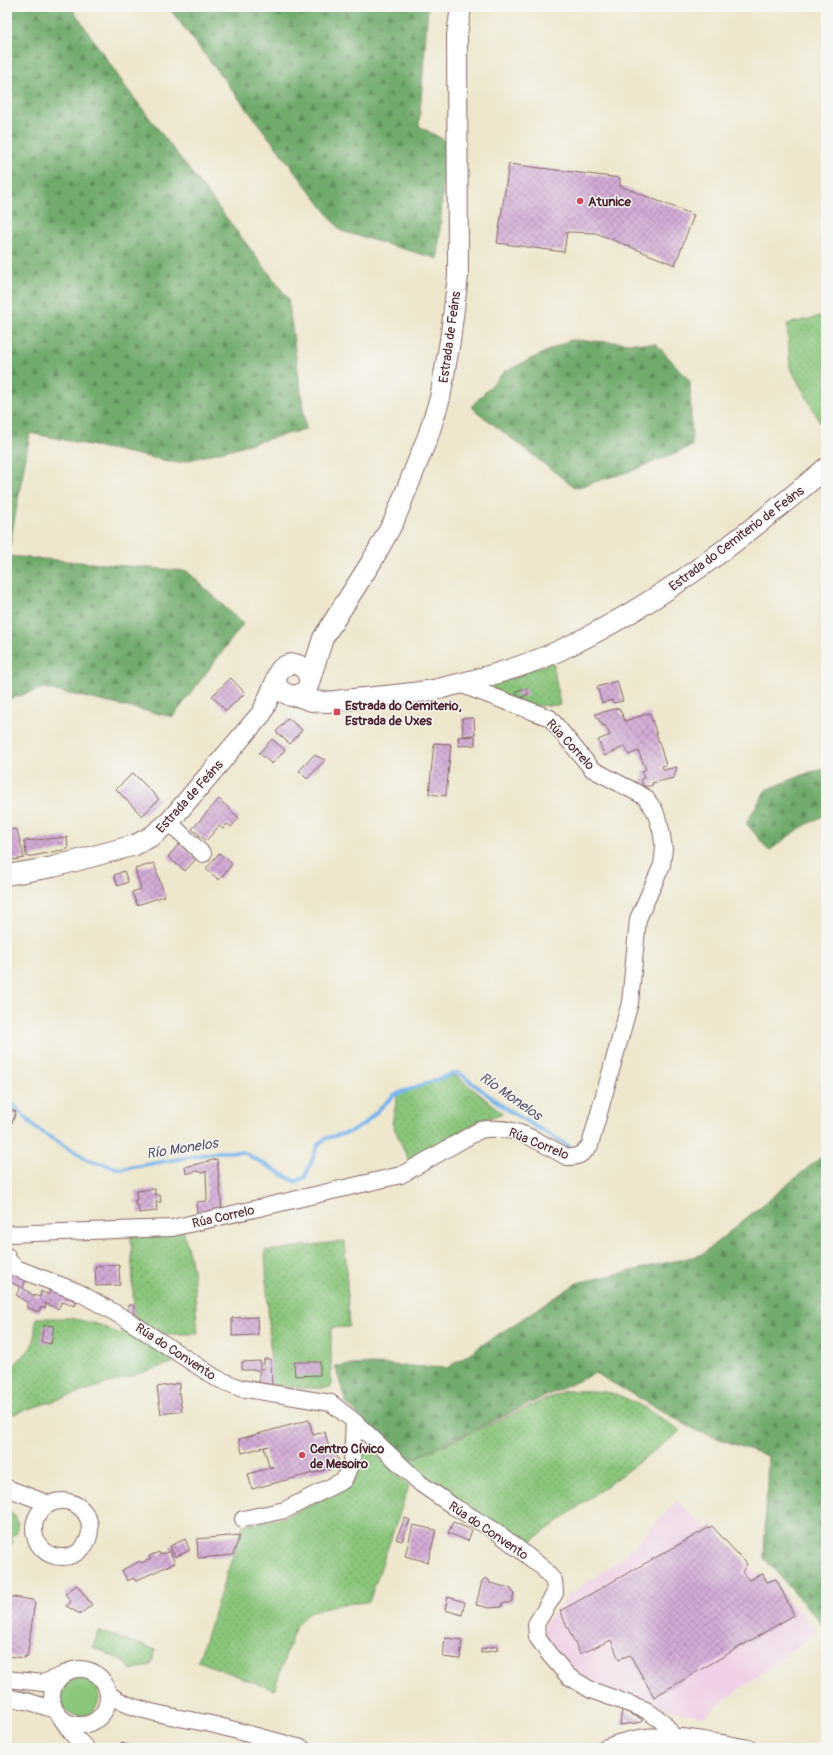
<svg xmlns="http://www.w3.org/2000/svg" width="833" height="1755" viewBox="0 0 833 1755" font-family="Pangolin,sans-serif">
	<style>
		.built { fill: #efd0e6 }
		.grass { fill: url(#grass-dots); stroke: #6a7254 }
		.forest { fill: url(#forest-firs); stroke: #5c654c }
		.garden { fill: #8ac67c; stroke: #6a7254 }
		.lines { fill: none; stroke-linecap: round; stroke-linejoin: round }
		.stream { stroke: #7ab5eb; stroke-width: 4 }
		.building { fill: url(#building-cross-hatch) }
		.minor-casing { stroke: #836564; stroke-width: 18 }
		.tertiary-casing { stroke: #836564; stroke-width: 22 }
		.minor { stroke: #fff; stroke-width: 16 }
		.tertiary { stroke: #fff; stroke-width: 20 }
		.poi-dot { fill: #d1495b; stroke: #f6f6f2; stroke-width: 1.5 }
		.labels { text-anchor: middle; stroke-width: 3; stroke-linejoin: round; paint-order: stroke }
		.poi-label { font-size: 13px; font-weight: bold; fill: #4a1f2b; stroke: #f6f6f2; text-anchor: start }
		.street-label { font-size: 13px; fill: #4a1f2b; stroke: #f6f6f2 }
		.water-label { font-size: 14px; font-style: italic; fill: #5b546e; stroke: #f6f6f2 }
	</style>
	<defs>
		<pattern id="grass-dots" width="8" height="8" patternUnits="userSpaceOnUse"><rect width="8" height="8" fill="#8ac67c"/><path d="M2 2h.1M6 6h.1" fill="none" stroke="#73a066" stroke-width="1.8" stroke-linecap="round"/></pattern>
		<pattern id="forest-firs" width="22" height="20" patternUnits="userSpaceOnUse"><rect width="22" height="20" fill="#6fab6c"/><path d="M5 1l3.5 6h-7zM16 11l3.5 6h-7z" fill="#5d8b59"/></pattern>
		<pattern id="building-cross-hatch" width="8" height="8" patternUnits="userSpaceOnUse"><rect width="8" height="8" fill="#d2acd6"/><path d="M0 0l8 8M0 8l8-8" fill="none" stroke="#ac8bae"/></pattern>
	</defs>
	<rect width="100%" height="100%" fill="#f6f6f2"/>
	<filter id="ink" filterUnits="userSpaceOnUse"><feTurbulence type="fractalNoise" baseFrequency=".025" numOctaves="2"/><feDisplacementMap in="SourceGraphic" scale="8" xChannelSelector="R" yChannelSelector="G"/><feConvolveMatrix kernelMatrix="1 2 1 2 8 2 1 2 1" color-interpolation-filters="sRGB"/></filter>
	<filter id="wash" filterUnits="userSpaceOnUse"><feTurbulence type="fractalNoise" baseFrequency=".012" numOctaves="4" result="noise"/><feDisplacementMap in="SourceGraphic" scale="16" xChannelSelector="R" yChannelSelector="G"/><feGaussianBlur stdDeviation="0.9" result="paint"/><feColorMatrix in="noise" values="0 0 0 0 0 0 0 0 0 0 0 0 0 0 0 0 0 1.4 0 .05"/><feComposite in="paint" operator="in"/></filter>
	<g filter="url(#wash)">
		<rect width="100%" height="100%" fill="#eee7ce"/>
		<!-- built -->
		<path class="built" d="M677 1501 819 1630 703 1717 661 1708 616 1693 581 1676 552 1646 544 1634 545 1623 571 1593 621 1560Z"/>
		<!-- grass -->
		<path class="grass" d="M826 315V433L790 367 787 324Z
			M553 662 560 705 532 706 482 687Z
			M455 1075 503 1113 477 1122 409 1161 392 1123 398 1092Z
			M183 1230 193 1269 198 1334H160L134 1317 131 1236Z
			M345 1241 349 1327 331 1328V1388H300L272 1385 265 1251Z
			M36 1318H71L100 1325 120 1335 126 1327 178 1361 7 1416V1373L29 1350 34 1341Z
			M564 1391C579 1391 596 1390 611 1393 636 1400 660 1417 681 1431L522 1548 455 1502 406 1462Z
			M366 1445 409 1486 369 1602C344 1604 313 1604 296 1625L274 1690 198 1661 243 1525 282 1518 351 1486Z
			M9 1511C19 1517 18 1523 17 1533L11 1536 13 1543 7 1545V1512Z
			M98 1631 156 1650 151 1665 132 1671 126 1662 93 1647Z"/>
		<!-- forest -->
		<path class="forest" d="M7 7H71L125 86 288 298 306 429 178 463 30 433 8 556 187 571 243 624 173 717 43 688 7 700Z
			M168 7H428L419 126 446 141 438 259 341 231Z
			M570 340 656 344 690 381 692 446 634 470 575 488 471 407 504 372Z
			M826 769V814L797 830 769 851 746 823 766 790 810 772Z
			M826 1153V1629L764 1558 768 1456 697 1431 595 1373 406 1462 346 1403 335 1366 373 1364 447 1368 577 1283 701 1255Z"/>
		<!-- garden -->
		<path class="garden" d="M61 1697a19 19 0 1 1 38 0a19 19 0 1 1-38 0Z"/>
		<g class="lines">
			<!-- stream -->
			<path class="stream" d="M7 1099 37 1129 88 1160 121 1169 219 1152H243L296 1182 305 1177 319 1143 327 1138 350 1132 363 1125 394 1095 452 1074 459 1073 508 1110 572 1148"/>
		</g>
		<g id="blocks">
			<!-- building -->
			<path class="building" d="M509 164 620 178V186L694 215 675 265 596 233 567 232 564 252 497 243Z
				M231 678 245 693 226 711 212 696Z
				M617 681 623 701 613 703 612 700 602 703 597 687Z
				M526 688 528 695 518 698 516 691Z
				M619 708 625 721 650 713 666 765 662 766 664 770 677 767 674 778 652 783 653 785 649 786H643L641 779 644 778 642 771 646 769 638 751 629 755 625 746 605 756 598 740 610 735 605 725 603 726 595 714Z
				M288 718 302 730 290 744 276 732Z
				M462 718H474L475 735 463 736Z
				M475 736V745L459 746 458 737Z
				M272 739 285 750 272 764 259 753Z
				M434 743 451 744 446 796 429 794Z
				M314 755 325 760 307 779 299 771Z
				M133 773 159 799 142 816 116 789Z
				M219 799 239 818 231 827 227 824 223 829 219 826 206 841 192 829Z
				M17 829 24 858 7 861V830Z
				M67 837 68 849 27 857 24 841Z
				M179 844 196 859 185 871 168 857Z
				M219 853 232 864 219 880 206 869Z
				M154 863 165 896 137 905 132 892 141 889 135 869Z
				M124 871 128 882 118 886 114 875Z
				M7 1108 16 1112 12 1123 7 1121Z
				M217 1159 222 1209 197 1214 196 1202 207 1201 206 1171 203 1173 197 1171 186 1174 185 1167Z
				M155 1189V1195H160L161 1202H156L157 1211 139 1213 138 1205H135V1200H137L136 1191Z
				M119 1265 120 1285 96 1286 95 1266Z
				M8 1271 27 1277 23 1288 33 1295 40 1297 41 1291 48 1295 52 1288 78 1299 75 1306 62 1302 58 1309 45 1303 46 1307 40 1308V1311H36L26 1307 28 1303 16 1295 21 1287 10 1282Z
				M128 1305H134V1317L128 1313Z
				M257 1317 258 1335 232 1336V1318Z
				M44 1325 54 1326 51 1344 41 1342Z
				M264 1359H271L272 1385 259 1383V1370H242V1362L260 1361V1369H264Z
				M294 1362H320V1375L295 1376Z
				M180 1383V1388H178L182 1411 161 1414 157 1387Z
				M309 1420 313 1435 325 1432 330 1451 335 1449 340 1466 252 1489 248 1474 273 1467H269L267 1458 264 1448 268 1446 242 1453 239 1439Z
				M405 1518 410 1520 402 1541 396 1539Z
				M453 1522 472 1530 468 1541 448 1533Z
				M413 1525 436 1530 428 1562 405 1556Z
				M712 1526 747 1564 742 1572 749 1580 763 1574 767 1582 776 1579 794 1615 654 1697 630 1655 619 1659 611 1640 580 1654 560 1611Z
				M240 1535 233 1555 198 1558 197 1539Z
				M185 1539 190 1550 175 1557 170 1546Z
				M170 1551 175 1563 135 1581 134 1578 127 1581 122 1570 140 1561 141 1563 151 1559 149 1556 159 1552 160 1555Z
				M485 1578 489 1580 490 1583 510 1588 514 1594 512 1601 508 1603H502V1607L490 1608 476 1605 482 1581Z
				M77 1585 92 1605 80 1614 66 1606 71 1602 65 1594Z
				M7 1596 33 1600V1601L35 1602 27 1657 25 1656V1658L7 1656Z
				M448 1597 465 1602 462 1615 445 1610Z
				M445 1638 462 1640 460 1659 443 1657Z
				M497 1646 498 1650 481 1653V1649Z
				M622 1710 642 1719V1722L620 1725Z
				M121 1743 139 1748H122Z"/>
		</g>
	</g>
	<g filter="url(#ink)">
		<use href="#blocks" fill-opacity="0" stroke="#836564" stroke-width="1"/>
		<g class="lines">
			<!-- minor casing -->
			<g class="minor-casing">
				<path id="minor" d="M169 822 203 854
					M7 1234 172 1228 401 1175 480 1130C516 1124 537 1141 567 1157 578 1158 584 1153 590 1145L630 1003 638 919 662 865 664 848 661 830 655 811 645 797 592 769 550 718 457 683
					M7 1256 8 1260 16 1268 78 1292 126 1319 216 1378 240 1388 331 1403 354 1421 421 1484 453 1506 497 1532 543 1568 554 1581 555 1593 536 1624 537 1637 549 1654 568 1676 591 1690 646 1710 663 1722 673 1736
					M7 1488 49 1504
					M34 1529a28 28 0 1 1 56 0a28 28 0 1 1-56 0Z
					M243 1519 285 1510 344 1480 352 1461 354 1421
					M52 1697a28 28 0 1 1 56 0a28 28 0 1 1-56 0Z
					M7 1679 43 1683 63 1675
					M108 1693C129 1713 189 1718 219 1726 246 1733 274 1741 302 1748
					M7 1697 30 1702 55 1710
					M61 1718 73 1735 86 1748
					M604 1748C656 1726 696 1739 749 1748"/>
			</g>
			<!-- tertiary casing -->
			<g class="tertiary-casing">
				<path id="tertiary" d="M309 679C303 652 267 665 279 690L291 696 301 694 307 689 323 638 372 561 394 521 428 436 440 398 450 341 458 276 457 35 461 7
					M297 696 312 701 327 702C363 697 401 696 438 689 476 680 518 669 554 653 655 607 742 539 826 468
					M7 875 53 867 135 845 152 836 169 822 262 713 276 681"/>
			</g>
			<!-- minor -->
			<use href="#minor" class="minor"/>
			<!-- tertiary -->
			<use href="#tertiary" class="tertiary"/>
		</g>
	</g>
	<!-- markers -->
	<g class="poi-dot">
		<circle cx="580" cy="201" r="4"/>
		<rect x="333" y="708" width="8" height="8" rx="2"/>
		<circle cx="302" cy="1455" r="4"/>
	</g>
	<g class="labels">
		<!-- poi labels -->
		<g class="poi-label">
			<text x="588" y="206">Atunice</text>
			<text x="345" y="710">Estrada do Cemiterio,<tspan x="345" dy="15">Estrada de Uxes</tspan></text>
			<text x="310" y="1453">Centro Cívico<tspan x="310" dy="15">de Mesoiro</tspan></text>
		</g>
		<!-- street labels -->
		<g class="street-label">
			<text transform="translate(449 337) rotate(-82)" y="5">Estrada de Feáns</text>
			<text transform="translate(736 538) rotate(-37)" y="5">Estrada do Cemiterio de Feáns</text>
			<text transform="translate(571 744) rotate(47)" y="5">Rúa Correlo</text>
			<text transform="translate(189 796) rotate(-48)" y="5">Estrada de Feáns</text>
			<text transform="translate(539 1143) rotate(22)" y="5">Rúa Correlo</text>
			<text transform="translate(223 1216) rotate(-13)" y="5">Rúa Correlo</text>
			<text transform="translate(176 1351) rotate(33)" y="5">Rúa do Convento</text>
			<text transform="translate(489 1530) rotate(34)" y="5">Rúa do Convento</text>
		</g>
		<!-- water labels -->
		<g class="water-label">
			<text transform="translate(511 1096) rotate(35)" y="5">Río Monelos</text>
			<text transform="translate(182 1148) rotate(-9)" y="5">Río Monelos</text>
		</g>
	</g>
	<!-- margin -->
	<rect width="833" height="1755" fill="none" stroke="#f6f6f2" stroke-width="24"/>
</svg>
